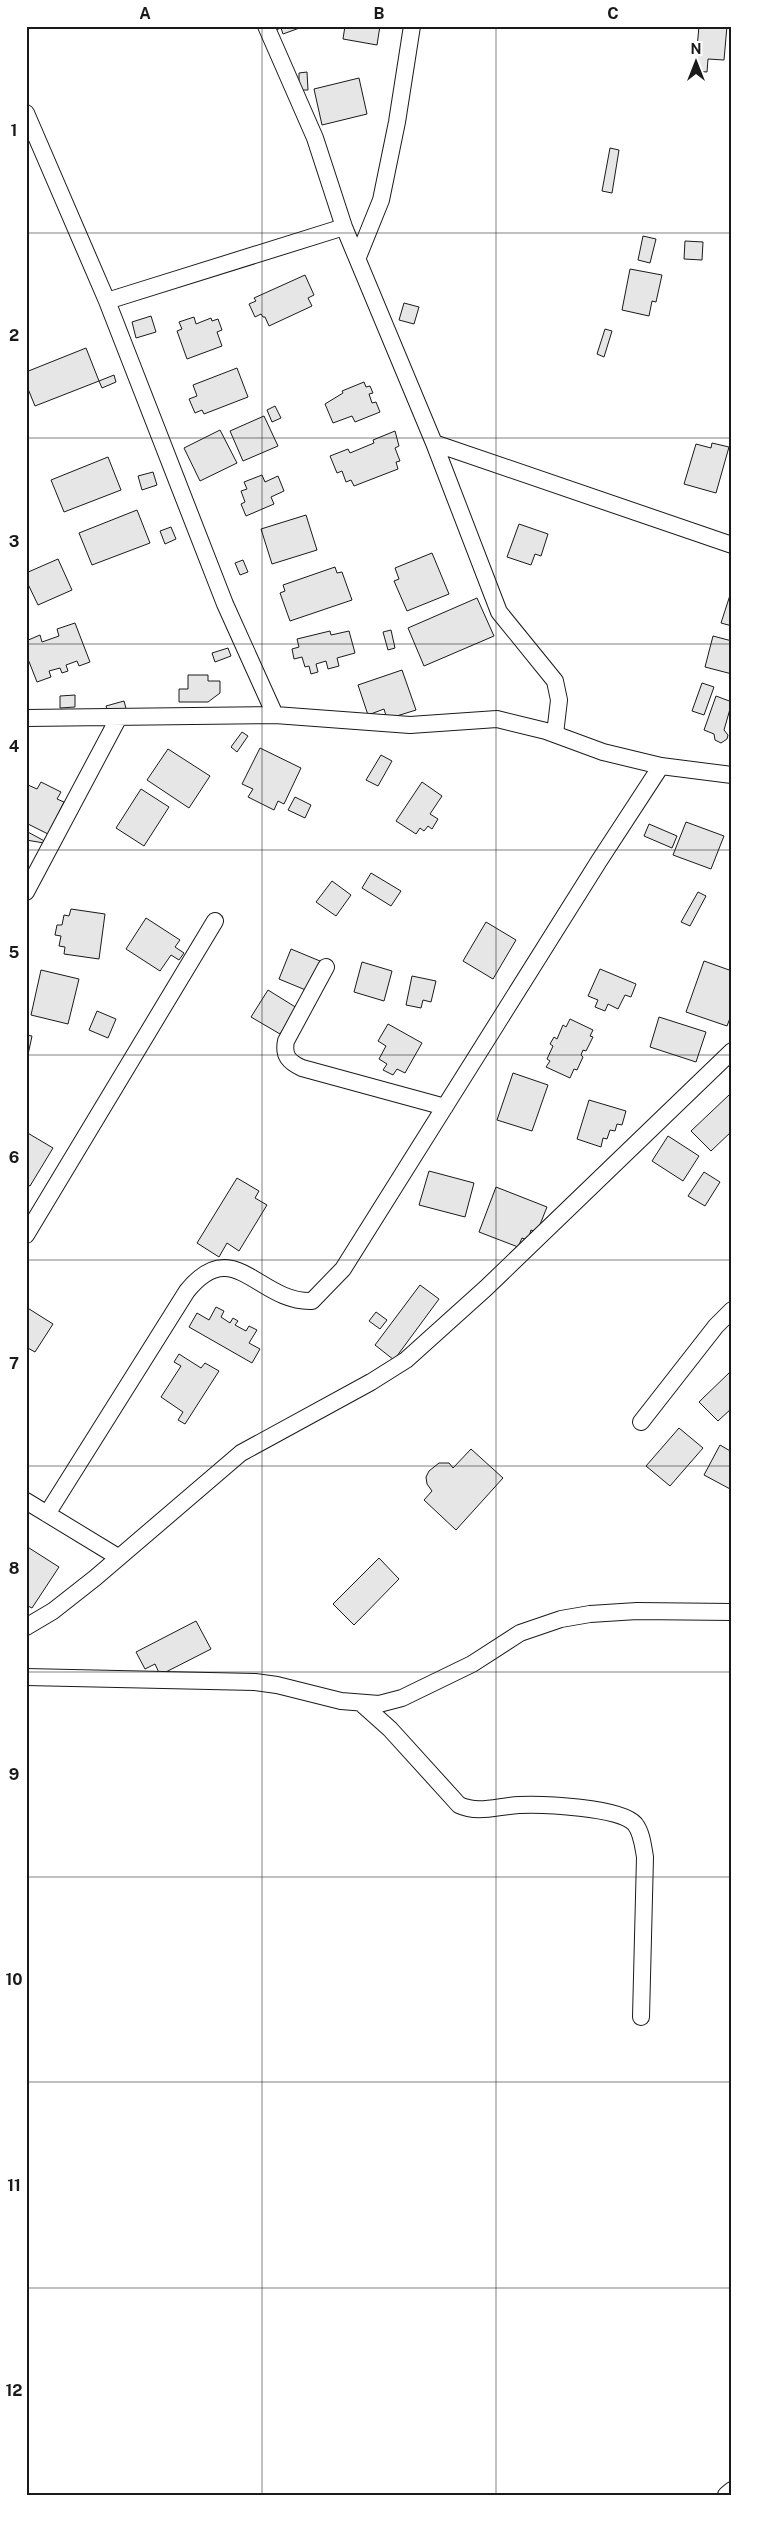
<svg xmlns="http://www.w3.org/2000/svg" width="758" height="2521" viewBox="0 0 758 2521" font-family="'Public Sans',sans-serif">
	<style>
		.building { fill: #e6e6e6; stroke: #1a1a1a }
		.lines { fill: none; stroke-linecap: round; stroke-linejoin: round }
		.minor-casing { stroke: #1a1a1a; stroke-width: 18 }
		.minor { stroke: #fff; stroke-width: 16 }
		.grid { fill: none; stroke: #1a1a1a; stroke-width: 1; stroke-opacity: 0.55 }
		.neatline { fill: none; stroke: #1a1a1a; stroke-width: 2 }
		.grid-label { font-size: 16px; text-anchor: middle; font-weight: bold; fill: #1a1a1a }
	</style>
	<rect width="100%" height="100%" fill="#fff"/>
	<!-- building -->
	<path class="building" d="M268 26H305L283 34 281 28 270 32Z
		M345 26H380L377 45 343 39Z
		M699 26H727L724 60 708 59 707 72 695 71Z
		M307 72 308 90H299V73Z
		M359 78 367 114 322 125 314 89Z
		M610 148 619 150 612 193 602 191Z
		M643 236 656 239 650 263 638 260Z
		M685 241 703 242 702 260 684 259Z
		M630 269 662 275 656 302 652 301 649 316 622 310Z
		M305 275 314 295 308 298 312 306 269 326 265 317H263L261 314 255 317 249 304 256 301 254 298Z
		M404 303 419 307 414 324 399 320Z
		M151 316 156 332 136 338 132 322Z
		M194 317 196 324 211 318 212 321 218 319 222 330 217 332 222 346 187 359 177 331 182 329 179 322Z
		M605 329 612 331 604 357 597 354Z
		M86 348 99 381 35 406 26 384V372Z
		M237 368 248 397 204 414 202 410 195 413 189 399 197 396 193 385Z
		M114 375 116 382 102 388 99 381Z
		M364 382 366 387 370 386 373 393 369 394 372 403 376 402 380 412 355 422 352 416 333 423 325 404 343 393 342 391Z
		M275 406 281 418 272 422 267 410Z
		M264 416 278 446 243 461 230 431Z
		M220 430 237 463 200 481 184 448Z
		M395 431 399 446 395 448 400 461 396 462 398 469 354 486 351 480 346 482 342 471 337 473 330 456 348 449 350 453 374 443 373 440Z
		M712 443 729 447 716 493 684 484 696 444 711 448Z
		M108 457 121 490 64 512 51 480Z
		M153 472 157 485 142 490 138 476Z
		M262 475 265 482 278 476 284 491 271 497 274 504 246 516 241 504 245 502 241 491 247 489 244 482Z
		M137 510 150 543 92 565 79 533Z
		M306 515 317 550 272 564 261 529Z
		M519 524 548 534 541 556 535 554 531 565 507 557Z
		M171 527 176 539 165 544 160 531Z
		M432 553 449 594 407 611 394 581 399 579 395 568Z
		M58 559 72 590 38 605 26 580V573Z
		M243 560 248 572 240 575 235 563Z
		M335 567 337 573 342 572 352 600 290 621 280 593 285 591 283 585Z
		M732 589V626L721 623Z
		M477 598 494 636 424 666 408 628Z
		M75 623 90 662 79 666 77 661 66 665 68 671 62 673 60 668 49 671 51 677 37 682 26 654V641L40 635 42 642 59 636 57 629Z
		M391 630 395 648 388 650 383 632Z
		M330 631 331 635 349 631 355 653 337 658 339 666 328 669 326 661 316 664 318 672 311 674 309 666 305 667 302 657 294 659 292 649 299 647 297 639Z
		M713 636 732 641V674L705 667Z
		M228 648 231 656 215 662 212 653Z
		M402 670 416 710 387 719 384 709 368 715 358 685Z
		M188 675H208V681H220V693L208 702H179V689H188Z
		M702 683 714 687 704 715 692 711Z
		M75 695V707L60 708V696Z
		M716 696 732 702 724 730 728 735 727 739 721 743 715 740 714 734 704 730Z
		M124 701 127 712 109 717 106 706Z
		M242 732 248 736 237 752 231 747Z
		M260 748 301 768 284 804 278 801 274 810 248 797 253 789 242 784Z
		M168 749 210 776 189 808 147 780Z
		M381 755 392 761 378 786 366 780Z
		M41 782 61 792 57 799 64 802 48 834 26 823V788L28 785 37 789Z
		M422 782 442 796 430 814 438 819 432 829 428 826 424 831 420 828 416 834 396 821Z
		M141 789 169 807 144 846 116 828Z
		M295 797 311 805 305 818 288 810Z
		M686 822 724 836 711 869 673 855Z
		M649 824 677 836 672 848 644 836Z
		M26 831 50 844 26 840Z
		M371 873 401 891 391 906 362 888Z
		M332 881 351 895 336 916 316 902Z
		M698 892 706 896 690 926 681 922Z
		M71 909 105 914 99 959 64 954 65 947 59 946 61 936 55 935 57 925H62L64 915 69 916Z
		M146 918 180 940 175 947 184 953 179 960 171 955 160 971 126 949Z
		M486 922 516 940 493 979 463 961Z
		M291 949 320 961 308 991 279 979Z
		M704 961 732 971V1013L727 1026 686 1012Z
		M362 962 392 971 384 1001 354 992Z
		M600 969 636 984 631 997 625 995 618 1009 608 1004 605 1011 595 1007 598 1000 588 996Z
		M41 970 79 979 68 1024 31 1015Z
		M412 976 436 981 431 1002 423 1000 421 1008 406 1005Z
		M268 990 297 1008 280 1034 251 1017Z
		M97 1011 116 1019 108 1038 89 1030Z
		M659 1017 706 1032 696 1062 650 1047Z
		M570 1019 593 1030 590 1036 593 1037 586 1051 583 1050 581 1055 583 1057 577 1070 574 1069 570 1078 546 1067 550 1061 547 1059 553 1046 550 1044 554 1037 557 1039 563 1025 566 1027Z
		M388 1024 422 1043 405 1073 397 1069 393 1075 383 1070 387 1064 379 1059 386 1046 378 1041Z
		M26 1035 32 1036 26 1064Z
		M513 1073 548 1085 532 1131 497 1120Z
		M729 1095 732 1098V1131L711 1151 691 1131Z
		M589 1100 626 1111 622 1125 617 1124 615 1131 610 1130 607 1139 603 1138 601 1147 577 1139Z
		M26 1132 53 1148 30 1186 26 1184Z
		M668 1136 699 1156 683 1181 652 1161Z
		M429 1171 474 1183 465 1217 419 1205Z
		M704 1172 720 1182 705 1206 688 1196Z
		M237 1178 259 1191 255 1198 267 1205 239 1251 227 1243 219 1257 197 1243Z
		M496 1187 547 1207 537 1232 531 1230 528 1240 522 1238 518 1247 479 1232Z
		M420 1285 439 1299 394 1360 375 1345Z
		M26 1307 53 1324 35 1352 26 1347Z
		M216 1307 224 1311 221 1317 230 1323 233 1318 238 1321 235 1325 246 1331 249 1326 257 1330 249 1343 260 1349 252 1363 189 1327 197 1313 209 1320Z
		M376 1312 387 1320 380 1329 369 1321Z
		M179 1354 201 1368 205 1363 219 1371 185 1424 178 1420 183 1412 161 1397 181 1366 174 1362Z
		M731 1371 732 1408 718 1421 699 1402Z
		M679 1428 703 1448 670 1486 646 1466Z
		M720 1445 732 1452V1490L704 1475Z
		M471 1449 503 1478 456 1530 424 1500 432 1491 427 1484 426 1477 429 1471 439 1463H449L453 1468Z
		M26 1546 59 1567 32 1608 26 1605Z
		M379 1558 399 1579 354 1625 333 1604Z
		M196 1621 211 1649 160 1675 155 1664 145 1669 136 1652Z"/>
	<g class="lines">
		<!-- minor casing -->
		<g class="minor-casing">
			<path id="minor" d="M266 26 315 138 344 227 434 443 499 612 555 681 559 700 555 734
				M26 113 107 301 225 604 275 715
				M358 257 381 200 397 122 412 26
				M107 301 344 227
				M434 443 732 545
				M26 718 275 715 410 725 497 719 546 731 603 752 661 766 732 775
				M26 892 119 717
				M326 967 286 1041C283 1056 289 1062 302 1068L445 1107
				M26 1235 215 921
				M641 1422 716 1326 732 1310
				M26 1501 118 1557
				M47 1514 187 1291C234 1233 258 1303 312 1301L343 1269 599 861 661 766
				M26 1627 53 1611 95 1578 241 1453 371 1382 406 1360 486 1288 732 1051
				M26 1677 255 1682 277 1685 341 1701 379 1704 402 1698 472 1664 520 1633 561 1619 590 1614 637 1611 732 1612
				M362 1704 390 1729 459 1805C478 1814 498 1806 519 1805 542 1804 620 1807 635 1824 642 1833 643 1846 645 1857L641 2017
				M726 2495 732 2490"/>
		</g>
		<!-- minor -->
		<use href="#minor" class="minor"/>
	</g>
	<!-- grid -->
	<path class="grid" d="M262 26V2495M496 26V2495M26 233H732M26 438H732M26 644H732M26 850H732M26 1055H732M26 1260H732M26 1466H732M26 1672H732M26 1877H732M26 2082H732M26 2288H732"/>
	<!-- border -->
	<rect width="758" height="2521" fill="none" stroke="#ffffff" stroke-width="55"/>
	<!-- north arrow -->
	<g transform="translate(696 62)" stroke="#ffffff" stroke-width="4" paint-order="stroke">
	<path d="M0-4L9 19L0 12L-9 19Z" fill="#1a1a1a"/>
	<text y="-8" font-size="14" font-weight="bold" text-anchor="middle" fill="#1a1a1a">N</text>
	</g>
	<rect x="28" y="28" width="702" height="2466" class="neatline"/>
	<g class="grid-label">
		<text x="145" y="19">A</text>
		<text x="379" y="19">B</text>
		<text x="613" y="19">C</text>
		<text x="14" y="136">1</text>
		<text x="14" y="341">2</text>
		<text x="14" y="547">3</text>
		<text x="14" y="752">4</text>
		<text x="14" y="958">5</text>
		<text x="14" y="1163">6</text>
		<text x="14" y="1369">7</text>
		<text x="14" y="1574">8</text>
		<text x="14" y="1780">9</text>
		<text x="14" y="1985">10</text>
		<text x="14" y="2191">11</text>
		<text x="14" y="2396">12</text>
	</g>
</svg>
